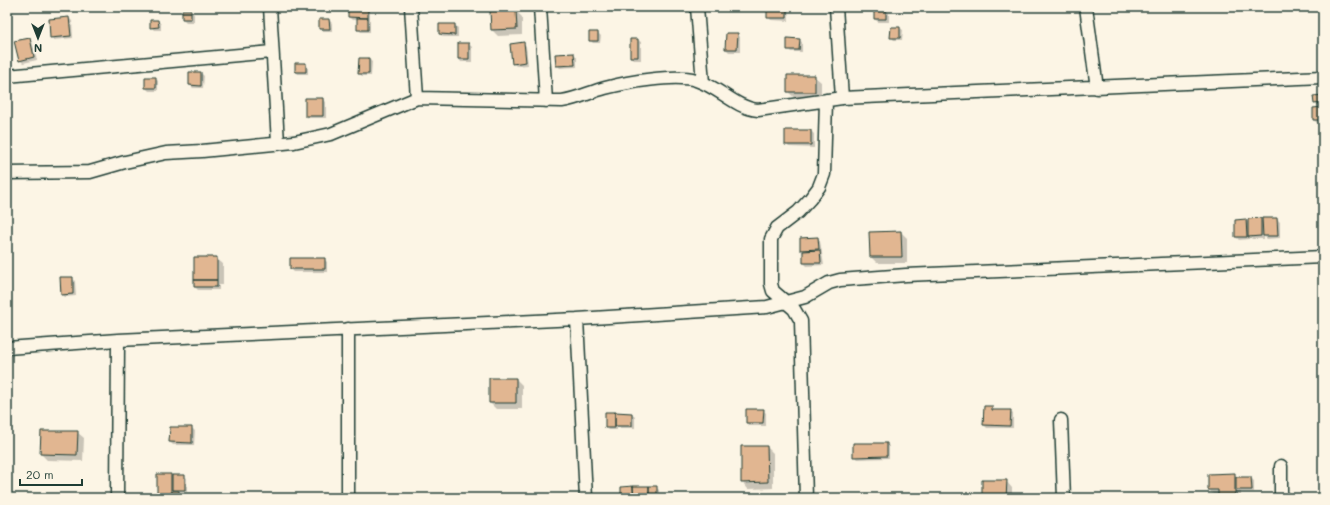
<svg xmlns="http://www.w3.org/2000/svg" width="1330" height="505" viewBox="0 0 1330 505" font-family="Mali,sans-serif">
	<style>
		.shadow { fill: #0003 }
		.building { fill: #e1b691; stroke: #1f3d34 }
		.lines { fill: none; stroke-linecap: round; stroke-linejoin: round }
		.service-casing { stroke: #1f3d34; stroke-width: 15 }
		.service { stroke: #fcf5e5; stroke-width: 12 }
	</style>
	<rect width="100%" height="100%" fill="#fcf5e5"/>
	<filter id="ink" filterUnits="userSpaceOnUse"><feTurbulence type="fractalNoise" baseFrequency=".025" numOctaves="2"/><feDisplacementMap in="SourceGraphic" scale="8" xChannelSelector="R" yChannelSelector="G"/><feConvolveMatrix kernelMatrix="1 2 1 2 8 2 1 2 1" color-interpolation-filters="sRGB"/></filter>
	<g filter="url(#ink)">
		<!-- shadow -->
		<path class="shadow" d="M349 7 370 8V32H361L358 29V20H352L349 17Z
			M427 7H438V11H430Z
			M768 7H788L789 21 771 20 768 17Z
			M886 10 889 13V22H878L875 19Z
			M191 11 194 14V22H186L183 19Z
			M516 11 522 17V35L498 36 492 30Z
			M69 18 72 21 73 38 54 40 51 37Z
			M329 20 332 23V31H323L320 28Z
			M158 21 161 24V30H154L151 27Z
			M455 25 458 28V37H443L440 34Z
			M900 28 903 30 902 40H894L891 37Z
			M598 33 601 36 600 43H593L590 40Z
			M737 34 740 37V52H729L726 49Z
			M29 39 32 42 37 60 23 63 20 60Z
			M631 40H638L641 42V60H634L631 57Z
			M799 40 802 42V52H791L788 49Z
			M523 43 526 46 528 65 516 66 513 63Z
			M469 44 472 47V62H461L459 59Z
			M574 54 577 57V67L560 68 557 65Z
			M369 59 372 62 371 76H362L359 73Z
			M305 64 308 67V74H298L296 71Z
			M201 73 204 76 203 88H193L190 85Z
			M788 76H814L821 82V98H795L788 92Z
			M155 78 158 81V91H149L146 88Z
			M1323 96V106H1318L1315 103Z
			M323 99 326 102V118H308L306 115Z
			M1323 108V123H1317L1314 120Z
			M811 131 814 134V148L789 147 786 144Z
			M1260 219 1263 222 1277 219 1280 222V238L1267 239 1264 236V239H1252L1249 236V239L1239 240 1236 237 1246 220 1249 223Z
			M901 232 907 238V263H877L871 257Z
			M818 238 820 241 824 265 807 266 804 263 801 239Z
			M216 258 223 264V285H219V290H198L195 287Z
			M324 259 327 262V272H294L291 269Z
			M72 278 75 281 76 296 65 297 62 294Z
			M516 379 522 385V409H496L490 403Z
			M991 407 995 411H1010L1013 414V428H987L984 425Z
			M763 410 766 413V426H749L747 423Z
			M606 413 632 414 635 417V428H617V430H609L606 427Z
			M192 428 195 431 194 445H173L170 442Z
			M77 432 84 438 83 461 47 460 41 454Z
			M886 444 889 446V458L857 459 854 456Z
			M767 447 773 453V488L748 489 742 482Z
			M171 475 173 478 184 476 187 478V492H179L182 498H158Z
			M1235 475 1239 478H1251L1254 481V492H1241V498H1219V496H1215L1209 490Z
			M1006 481 1012 488V498H983Z
			M632 487 634 489 656 487 659 490V498H622Z"/>
		<!-- building -->
		<path class="building" d="M348 7H368V18L348 17Z
			M767 7H787V18H767Z
			M874 9H886V19H874Z
			M182 10H191V19H182Z
			M516 10 517 29 491 30 490 11Z
			M69 17 71 36 50 38 49 19Z
			M357 18H368V30H357Z
			M319 19H329L330 29H319Z
			M150 20H158L159 27 150 28Z
			M439 24H455V35L439 34Z
			M891 27H900V38H890Z
			M589 32H598V41H589Z
			M726 33H738L737 49H725Z
			M30 38 34 57 19 61 14 41Z
			M787 38 800 39 799 50H787Z
			M630 39H638V57H630Z
			M524 42 526 62 512 64 510 44Z
			M458 43H469V59H458Z
			M574 53 575 65 556 66 555 54Z
			M359 58H369V74H358Z
			M295 63H306V72H295Z
			M189 72H201V86L189 85Z
			M787 75H815V92H787Z
			M145 77H156V88H145Z
			M1323 95V103L1314 104 1313 96Z
			M305 98H323V116H305Z
			M1323 107V120H1313V108Z
			M785 130H811V145H785Z
			M1261 218V236L1248 237V219Z
			M1262 218H1277L1278 236H1263Z
			M1246 219 1247 237H1235V220Z
			M901 231 902 257H870L869 232Z
			M818 237 819 249 800 250V238Z
			M820 250 821 263H803V251Z
			M194 257H217V280H194Z
			M290 258H325V269H290Z
			M60 277H73V294L61 295Z
			M194 280H217V287H194Z
			M489 378H516V403H489Z
			M984 406H992V410H1011L1010 426 983 425Z
			M746 409H764L763 423H746Z
			M605 412H615V428H605Z
			M615 412 632 413V426H615Z
			M170 427H192V443L169 442Z
			M41 431H78L77 455 40 454Z
			M853 443H887V456L853 457Z
			M741 446H767L768 482 741 483Z
			M1235 473V498H1218V490H1208V474Z
			M157 474H171V498H157Z
			M172 475H185V490H172Z
			M1236 477H1251L1252 490H1236Z
			M982 480H1007L1006 498H982Z
			M633 486H649V498H634Z
			M633 486V498H621V487Z
			M649 486H657V497H649Z
			M172 491H179V498H172Z"/>
		<g class="lines">
			<!-- service casing -->
			<g class="service-casing">
				<path id="service" d="M270 7 278 143
					M411 7 417 98
					M540 7 546 101
					M697 7 703 83
					M836 7 842 98
					M1086 7 1097 88
					M7 76 272 52
					M7 173 90 172 125 162 166 153 202 151 294 142 331 134 417 98 562 101C577 99 590 92 605 88 628 82 674 74 696 80 719 87 735 108 758 110L842 98 1323 77
					M577 319 586 498
					M348 329V498
					M7 348 118 340 577 319 767 307 805 297 829 283 840 280 906 275 1323 257
					M1061 420 1064 498
					M1281 466V498
					M117 498 118 340
					M806 498 801 321 794 309 773 291 771 284V239L777 228 798 212 810 199 819 187 824 174 826 100"/>
			</g>
			<!-- service -->
			<use href="#service" class="service"/>
		</g>
	</g>
	<!-- margin -->
	<rect width="1330" height="505" fill="none" stroke="#fcf5e5" stroke-width="24"/>
	<rect x="12" y="12" width="1306" height="481" fill="none" stroke="#1f3d34" stroke-width="1.5" filter="url(#ink)"/>
	<!-- north arrow -->
	<g transform="translate(38 38) rotate(180)" stroke="#fcf5e5" stroke-width="3" paint-order="stroke">
	<path d="M0-3L7 15L0 10L-7 15Z" fill="#1f3d34"/>
	<text y="-6" font-size="11" font-weight="bold" text-anchor="middle" fill="#1f3d34">N</text>
	</g>
	<!-- scale -->
	<path d="M20 479v6h62v-6" fill="none" stroke="#1f3d34" stroke-width="2"/>
	<text x="26" y="479" font-size="12" fill="#1f3d34" stroke="#fcf5e5" stroke-width="3" paint-order="stroke">20 m</text>
</svg>
